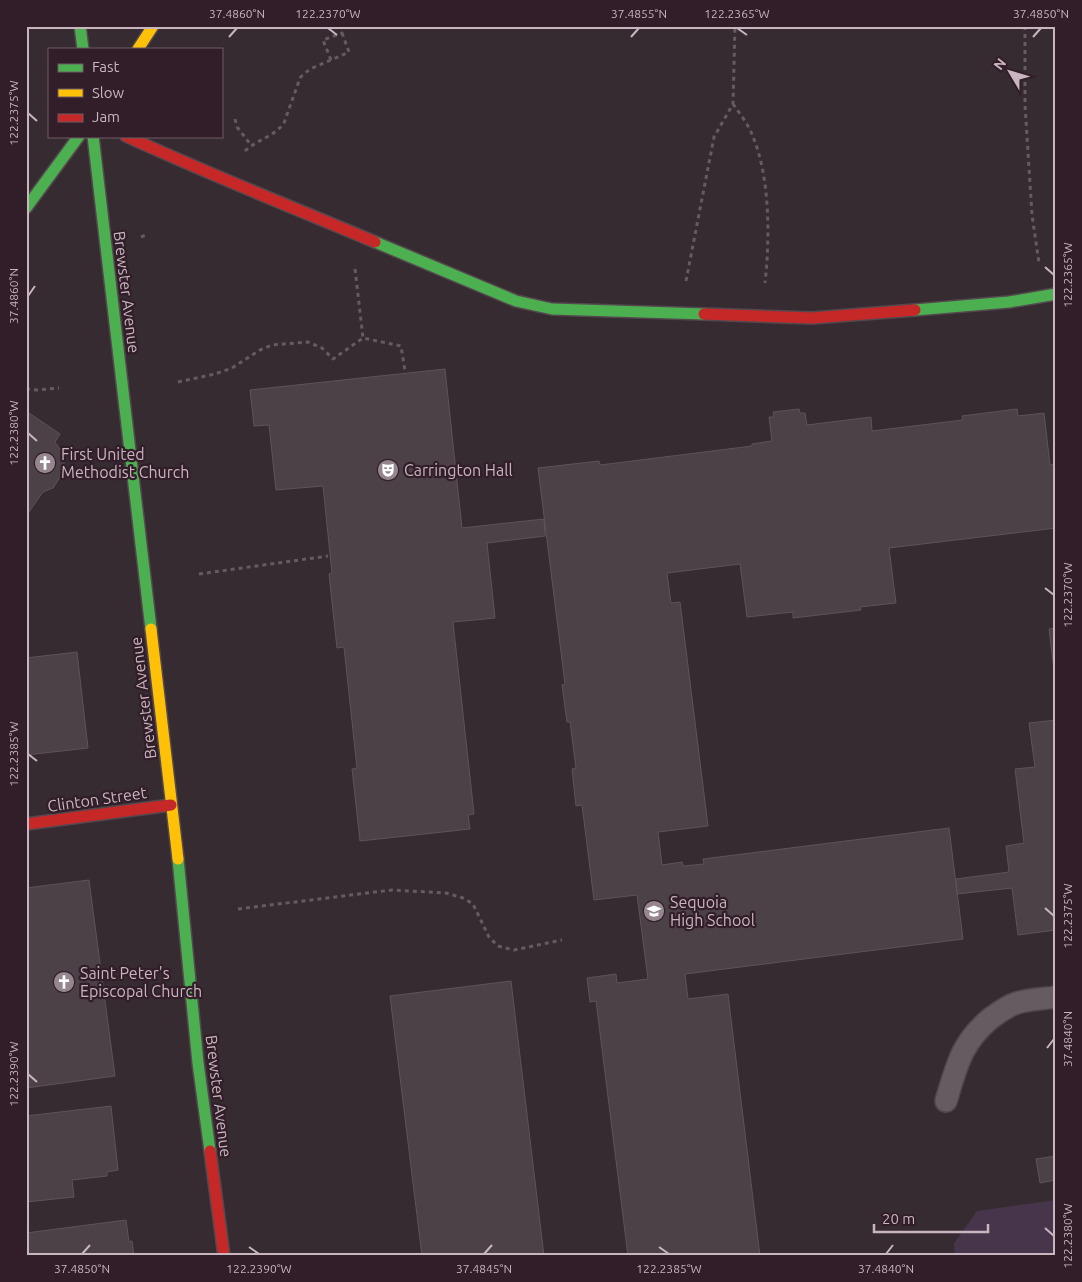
<svg xmlns="http://www.w3.org/2000/svg" width="1082" height="1282" viewBox="0 0 1082 1282" font-family="Ubuntu,sans-serif">
	<style>
		.green { fill: #46354b }
		.building { fill: #4c4147; stroke: #5f535a }
		.lines { fill: none; stroke-linecap: round; stroke-linejoin: round }
		.lane-casing { stroke: #51474c; stroke-width: 24 }
		.fast-casing { stroke: #54484f; stroke-width: 14 }
		.slow-casing { stroke: #54484f; stroke-width: 14 }
		.jam-casing { stroke: #54484f; stroke-width: 14 }
		.path { stroke: #655b61; stroke-width: 3; stroke-dasharray: 4 4; stroke-linecap: butt }
		.lane { stroke: #655b60; stroke-width: 21 }
		.fast { stroke: #4caf50; stroke-width: 11 }
		.slow { stroke: #ffc107; stroke-width: 11 }
		.jam { stroke: #c62828; stroke-width: 11 }
		.ticks { fill: none; stroke: #c8b5bf; stroke-width: 2 }
		.labels { text-anchor: middle; stroke-width: 4.5; stroke-linejoin: round; paint-order: stroke }
		.street-label { font-size: 16px; fill: #c8b5bf; stroke: #321e29 }
		.poi-label { font-size: 16px; fill: #c8b5bf; stroke: #321e29; text-anchor: start }
		.neatline { fill: none; stroke: #c8b5bf; stroke-width: 2 }
		.ticks-label { font-size: 12px; text-anchor: middle; fill: #c8b5bf }
	</style>
	<rect width="100%" height="100%" fill="#372b32"/>
	<!-- green -->
	<path class="green" d="M1056 1200V1256H955L954 1243 977 1211Z"/>
	<!-- building -->
	<path class="building" d="M445 369 462 528 544 519 545 536 487 543 495 618 453 622 474 814 468 815 470 829 360 841 352 769 357 768 344 647 337 648 329 574 332 573 323 486 276 490 269 425 254 426 250 390Z
		M799 409 800 413H805L807 425 871 417 872 431 963 420 962 416 1017 409 1018 416 1044 413 1050 465 1056 464V528L889 548 896 603 860 607 861 610 793 618V612L747 617 740 564 667 573 671 603 680 602 708 826 658 832 662 865 682 862 683 866 704 864 703 859 949 828 963 939 685 974 688 999 728 994 760 1256H628L596 1001 590 1002 587 978 616 974 617 983 648 979 637 895 594 900 582 805 576 806 572 769 576 768 570 722H567L562 685 565 684 538 468 599 461 600 465 752 446V444L772 441 769 417H774L773 412Z
		M26 411 60 434 55 442 64 455V471L53 488 43 492 26 516Z
		M1056 628V687L1049 629Z
		M77 652 88 748 26 755V658Z
		M1056 720V930L1018 935 1012 888 957 894 956 879 1009 872 1006 846 1024 843 1015 769 1035 767 1029 723Z
		M89 880 115 1076 26 1088V888Z
		M511 981 544 1256H422L390 996Z
		M111 1106 118 1170 107 1172V1176L72 1180 74 1197 26 1202V1116Z
		M1056 1156V1180L1040 1183 1036 1159Z
		M126 1220 129 1242 132 1241 134 1256H26V1233Z"/>
	<g class="lines">
		<!-- lane casing -->
		<g class="lane-casing">
			<path id="lane" d="M946 1101C957 1065 961 1043 991 1018 998 1013 1006 1007 1014 1004 1026 999 1043 999 1056 997"/>
		</g>
		<!-- fast casing -->
		<g class="fast-casing">
			<path id="fast" d="M80 26 83 49
				M93 136 151 629
				M26 208 79 136
				M375 242 516 301 552 309 704 314
				M915 310 1009 302 1056 294
				M178 859 198 1063 210 1151"/>
		</g>
		<!-- slow casing -->
		<g class="slow-casing">
			<path id="slow" d="M138 49 153 26
				M151 629 178 859"/>
		</g>
		<!-- jam casing -->
		<g class="jam-casing">
			<path id="jam" d="M126 136C208 174 292 207 375 242
				M704 314 812 318 915 310
				M26 824 171 805
				M210 1151 224 1256"/>
		</g>
		<!-- path -->
		<path class="path" d="M1025 26V105L1032 215 1039 263
			M342 33 349 52 331 60 323 40Z
			M733 104C740 114 749 125 753 137 770 177 770 239 765 283
			M235 119 237 127 251 145
			M245 151C258 139 274 137 284 123L300 78C308 68 320 65 331 60
			M141 237 146 235
			M355 269 363 338
			M686 281 714 137 733 104 735 26
			M178 382 215 374 232 368 260 350 272 345 308 342 322 348 333 359 363 338 401 346 405 371
			M26 389 37 390 59 388
			M199 574 328 556
			M238 909 392 890 446 893 463 898 473 904 489 937 498 946 514 950 562 940"/>
		<!-- lane -->
		<use href="#lane" class="lane"/>
		<!-- fast -->
		<use href="#fast" class="fast"/>
		<!-- slow -->
		<use href="#slow" class="slow"/>
		<!-- jam -->
		<use href="#jam" class="jam"/>
	</g>
	<!-- ticks -->
	<path class="ticks" d="M328 28 337 35M737 28 747 35M229 37 237 28M631 37 639 28M1033 37 1041 28M28 113 37 121M1045 267 1054 275M28 296 35 286M28 433 37 441M1045 588 1054 595M28 754 37 761M1045 908 1054 916M1047 1048 1054 1039M28 1074 37 1082M1045 1228 1054 1236M249 1247 259 1254M659 1247 669 1254M82 1254 90 1245M484 1254 492 1245M886 1254 893 1245"/>
	<!-- icons -->
	<defs>
		<g id="church-disc" transform="scale(1.125)"><circle r="9.5" fill="#95858e" stroke="#321e29"/><path d="M-1.2-6h2.4v3.5h3.3v2.4h-3.3V6h-2.4V-.1h-3.3v-2.4h3.3Z" fill="#fff"/></g>
		<g id="theatre-disc" transform="scale(1.125)"><circle r="9.5" fill="#95858e" stroke="#321e29"/><path d="M-5-5.5Q0-4 5-5.5V0Q5 5 0 6Q-5 5-5 0ZM-3.3-2.5H-1v1.5H-3.3ZM1-2.5H3.3v1.5H1ZM-2.8 1Q0 5.5 2.8 1Z" fill="#fff"/></g>
		<g id="school-disc" transform="scale(1.125)"><circle r="9.5" fill="#95858e" stroke="#321e29"/><path d="M0-5L7-2L0 1L-7-2ZM-4 1L0 2.5L4 1V4Q0 6-4 4Z" fill="#fff"/></g>
	</defs>
	<g fill-rule="evenodd">
		<use href="#church-disc" x="45" y="463"/>
		<use href="#theatre-disc" x="388" y="470"/>
		<use href="#school-disc" x="654" y="911"/>
		<use href="#church-disc" x="64" y="982"/>
	</g>
	<g class="labels">
		<!-- street labels -->
		<g class="street-label">
			<text transform="translate(127 292) rotate(83)" y="6">Brewster Avenue</text>
			<text transform="translate(143 698) rotate(-97)" y="6">Brewster Avenue</text>
			<text transform="translate(97 799) rotate(-8)" y="6">Clinton Street</text>
			<text transform="translate(219 1096) rotate(83)" y="6">Brewster Avenue</text>
		</g>
		<!-- poi labels -->
		<g class="poi-label">
			<text x="61" y="460">First United<tspan x="61" dy="18">Methodist Church</tspan></text>
			<text x="404" y="476">Carrington Hall</text>
			<text x="670" y="908">Sequoia<tspan x="670" dy="18">High School</tspan></text>
			<text x="80" y="979">Saint Peter's<tspan x="80" dy="18">Episcopal Church</tspan></text>
		</g>
	</g>
	<!-- border -->
	<rect width="1082" height="1282" fill="none" stroke="#321e29" stroke-width="55"/>
	<!-- legend -->
	<rect x="48" y="48" width="175" height="90" fill="#321e29" stroke="#6e5a65"/>
	<rect x="58" y="64" width="25" height="8" fill="#4caf50" stroke="#6e5a65"/>
	<text x="92" y="72" font-size="15" fill="#c8b5bf">Fast</text>
	<rect x="58" y="89" width="25" height="8" fill="#ffc107" stroke="#6e5a65"/>
	<text x="92" y="98" font-size="15" fill="#c8b5bf">Slow</text>
	<rect x="58" y="114" width="25" height="8" fill="#c62828" stroke="#6e5a65"/>
	<text x="92" y="122" font-size="15" fill="#c8b5bf">Jam</text>
	<!-- north arrow -->
	<g transform="translate(1010 72) rotate(308)" stroke="#321e29" stroke-width="4" paint-order="stroke">
	<path d="M0-4L9 19L0 12L-9 19Z" fill="#c8b5bf"/>
	<text y="-8" font-size="14" font-weight="bold" text-anchor="middle" fill="#c8b5bf">N</text>
	</g>
	<!-- scale -->
	<path d="M874 1224v8h114v-8" fill="none" stroke="#c8b5bf" stroke-width="2.5"/>
	<text x="882" y="1224" font-size="15" fill="#c8b5bf" stroke="#321e29" stroke-width="4" paint-order="stroke">20 m</text>
	<rect x="28" y="28" width="1026" height="1226" class="neatline"/>
	<g class="ticks-label">
		<text x="237" y="18">37.4860°N</text>
		<text x="328" y="18">122.2370°W</text>
		<text x="639" y="18">37.4855°N</text>
		<text x="737" y="18">122.2365°W</text>
		<text x="1041" y="18">37.4850°N</text>
		<text transform="translate(14 113) rotate(-90)" y="4">122.2375°W</text>
		<text transform="translate(1068 275) rotate(-90)" y="4">122.2365°W</text>
		<text transform="translate(14 296) rotate(-90)" y="4">37.4860°N</text>
		<text transform="translate(14 433) rotate(-90)" y="4">122.2380°W</text>
		<text transform="translate(1068 595) rotate(-90)" y="4">122.2370°W</text>
		<text transform="translate(14 754) rotate(-90)" y="4">122.2385°W</text>
		<text transform="translate(1068 916) rotate(-90)" y="4">122.2375°W</text>
		<text transform="translate(1068 1039) rotate(-90)" y="4">37.4840°N</text>
		<text transform="translate(14 1074) rotate(-90)" y="4">122.2390°W</text>
		<text transform="translate(1068 1236) rotate(-90)" y="4">122.2380°W</text>
		<text x="82" y="1273">37.4850°N</text>
		<text x="259" y="1273">122.2390°W</text>
		<text x="484" y="1273">37.4845°N</text>
		<text x="669" y="1273">122.2385°W</text>
		<text x="886" y="1273">37.4840°N</text>
	</g>
</svg>
